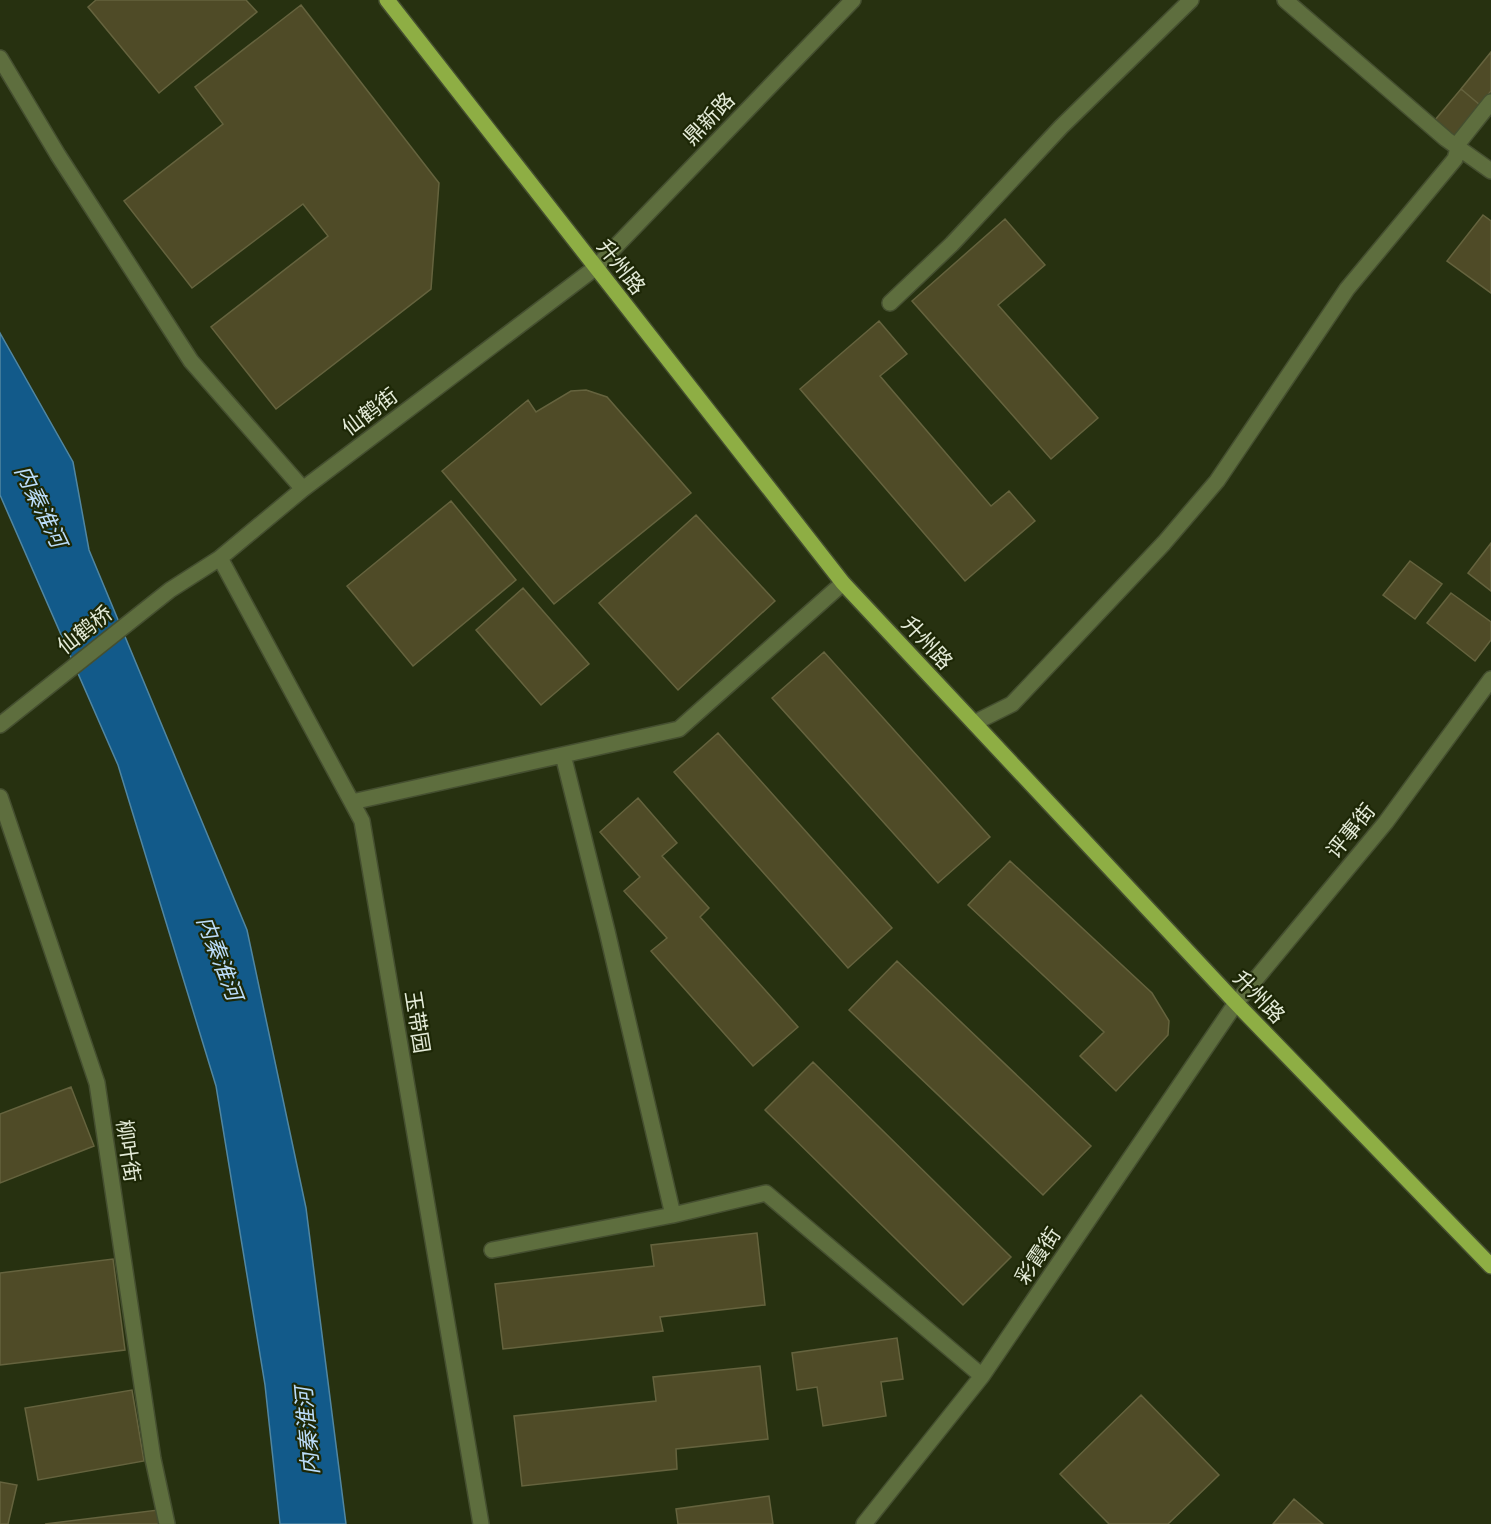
<svg xmlns="http://www.w3.org/2000/svg" width="1491" height="1524" viewBox="0 0 1491 1524" font-family="Roboto,'Noto Sans SC',sans-serif">
	<style>
		.water { fill: #125a8a; stroke: #5186a1; stroke-width: 1.5 }
		.building { fill: #4f4b27; stroke: #65633e; stroke-width: 1.5 }
		.lines { fill: none; stroke-linecap: round; stroke-linejoin: round }
		.minor-casing { stroke: #454f30; stroke-width: 18 }
		.major-casing { stroke: #454f30; stroke-width: 18 }
		.minor { stroke: #5e6e3e; stroke-width: 15 }
		.major { stroke: #8eae44; stroke-width: 15 }
		.labels { text-anchor: middle; stroke-width: 4.5; stroke-linejoin: round; paint-order: stroke }
		.street-label { font-size: 21px; fill: #e4ebd8; stroke: #1d2706 }
		.water-label { font-size: 22px; font-style: italic; fill: #bbdcf9; stroke: #1d2706 }
	</style>
	<rect width="100%" height="100%" fill="#273110"/>
	<!-- water -->
	<path class="water" d="M0 333 73 462 89 550 247 930 306 1208 346 1524H280L265 1385 216 1086 118 765 0 495Z"/>
	<!-- building -->
	<path class="building" d="M96 0H246L257 12 159 93 88 7Z
		M301 5 439 183 431 289 276 409 211 327 328 236 303 204 192 288 124 201 223 124 195 87Z
		M1491 52V91L1480 105 1461 89Z
		M1461 89 1480 105 1455 137 1435 120Z
		M1483 215 1491 221V293L1447 261Z
		M1005 219 1045 265 998 305 1098 418 1051 459 912 301Z
		M879 321 907 354 880 376 991 506 1009 491 1035 521 965 581 800 389Z
		M586 390 607 397 691 493 554 604 442 471 528 400 536 412 571 391Z
		M451 501 516 580 413 666 347 586Z
		M696 515 775 601 678 690 599 603Z
		M1491 543V591L1468 573Z
		M1410 561 1442 584 1415 619 1383 595Z
		M523 588 589 664 541 705 476 630Z
		M1451 593 1491 622V640L1475 661 1427 623Z
		M824 652 990 837 938 883 772 698Z
		M718 733 892 928 848 968 674 772Z
		M638 798 677 843 662 856 709 908 700 917 798 1027 753 1066 651 951 667 938 624 891 640 877 600 832Z
		M1010 861 1152 993 1169 1021 1168 1035 1116 1091 1080 1056 1104 1032 968 905Z
		M897 961 1091 1146 1043 1195 849 1010Z
		M813 1062 1011 1257 963 1305 765 1110Z
		M71 1087 94 1146 0 1183V1114Z
		M757 1233 765 1305 660 1317 663 1331 503 1349 495 1284 654 1266 651 1245Z
		M113 1259 125 1350 0 1365V1273Z
		M897 1338 903 1379 881 1382 886 1416 823 1426 817 1387 797 1390 792 1353Z
		M760 1366 768 1439 676 1449 677 1469 522 1486 514 1416 656 1401 653 1377Z
		M132 1390 144 1461 38 1480 25 1408Z
		M1141 1395 1219 1475 1168 1524H1109L1060 1474Z
		M0 1482 17 1485 8 1524H0Z
		M769 1496 773 1524H678L676 1509Z
		M1294 1499 1323 1524H1273Z
		M158 1510 160 1524H45Z"/>
	<g class="lines">
		<!-- minor casing -->
		<g class="minor-casing">
			<path id="minor" d="M1285 0 1446 139 1491 171
				M0 58 58 155 191 361 303 489
				M890 303 952 244 1061 127 1191 0
				M220 558 362 821 481 1524
				M974 723 1012 704 1164 543 1217 481 1347 289 1455 159 1460 141 1491 102
				M0 725 170 590 220 558 303 489 595 268 853 0
				M563 755 607 931 673 1215
				M0 797 97 1083 153 1459 167 1524
				M352 802 679 729 843 583
				M492 1250 673 1215 766 1193 982 1376
				M864 1524 982 1376 1236 1003 1386 822 1491 679"/>
		</g>
		<!-- major casing -->
		<g class="major-casing">
			<path id="major" d="M387 0 843 583 1236 1003 1491 1266"/>
		</g>
		<!-- minor -->
		<use href="#minor" class="minor"/>
		<!-- major -->
		<use href="#major" class="major"/>
	</g>
	<g class="labels">
		<!-- street labels -->
		<g class="street-label">
			<text transform="translate(709 119) rotate(-46)" y="7">鼎新路</text>
			<text transform="translate(621 267) rotate(52)" y="7">升州路</text>
			<text transform="translate(370 412) rotate(-37)" y="7">仙鹤街</text>
			<text transform="translate(85 630) rotate(-38)" y="7">仙鹤桥</text>
			<text transform="translate(927 643) rotate(47)" y="7">升州路</text>
			<text transform="translate(1351 831) rotate(-51)" y="7">评事街</text>
			<text transform="translate(1259 997) rotate(46)" y="7">升州路</text>
			<text transform="translate(417 1022) rotate(81)" y="7">玉带园</text>
			<text transform="translate(128 1151) rotate(82)" y="7">柳叶街</text>
			<text transform="translate(1038 1256) rotate(-56)" y="7">彩霞街</text>
		</g>
		<!-- water labels -->
		<g class="water-label">
			<text transform="translate(41 506) rotate(64)" y="8">内秦淮河</text>
			<text transform="translate(220 958) rotate(69)" y="8">内秦淮河</text>
			<text transform="translate(307 1431) rotate(-95)" y="8">内秦淮河</text>
		</g>
	</g>
</svg>
